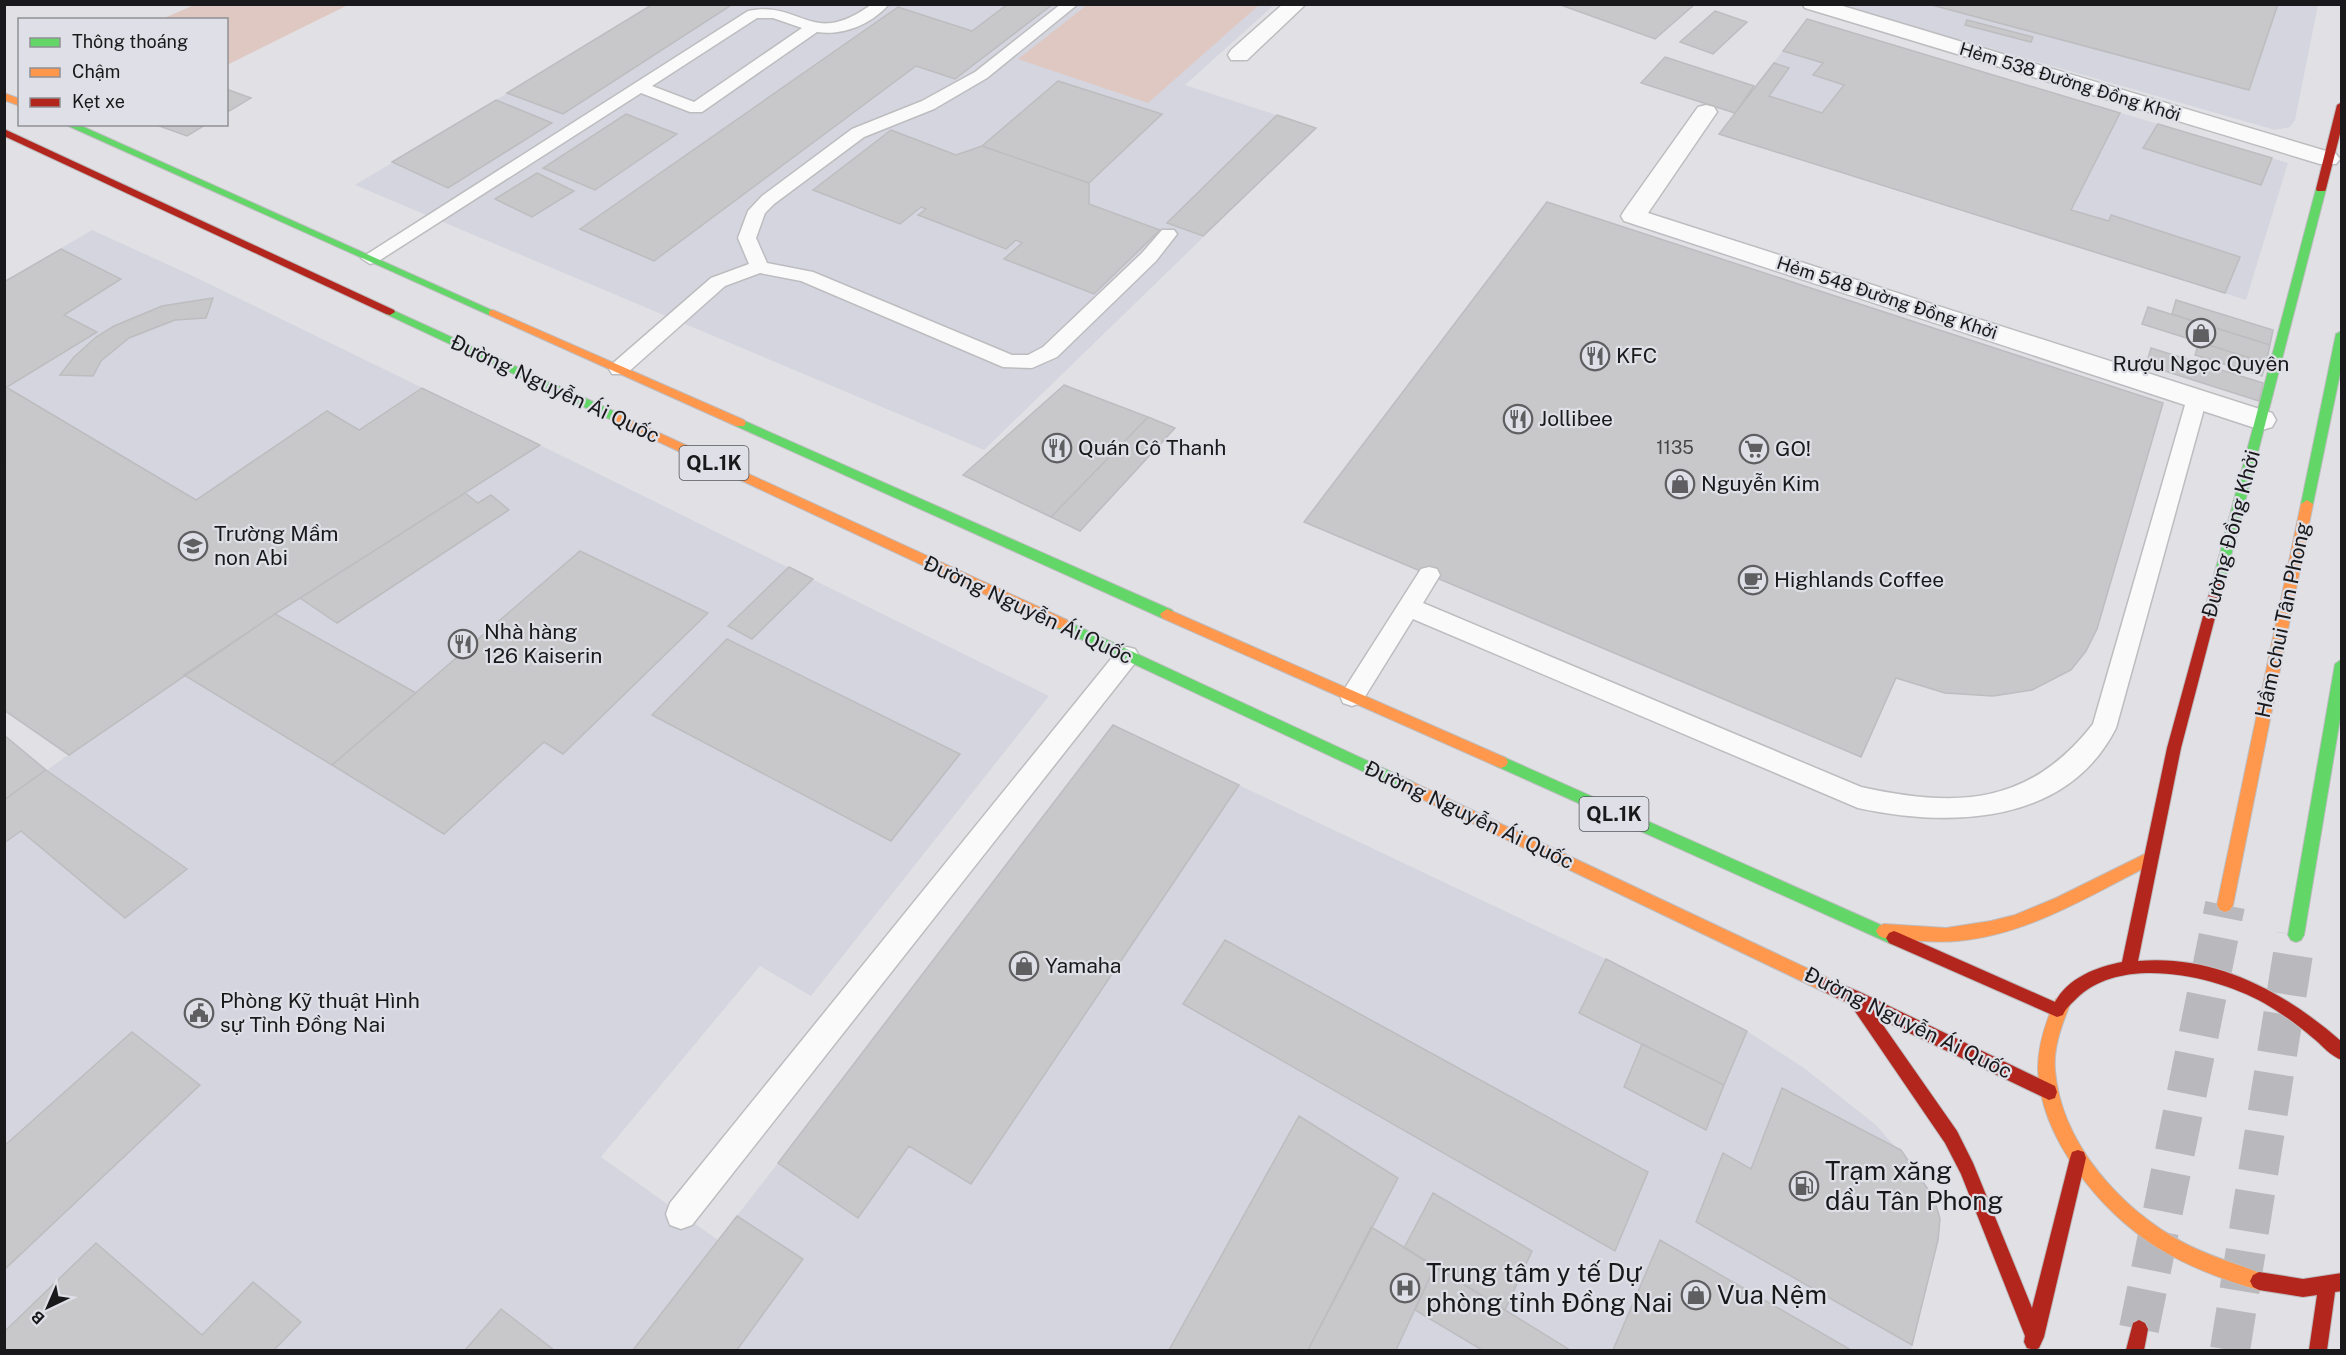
<svg xmlns="http://www.w3.org/2000/svg" width="2346" height="1355" viewBox="0 0 2346 1355" font-family="'Public Sans',sans-serif">
	<style>
		.built { fill: #d4d5df }
		.green { fill: #dfc8c2 }
		.building { fill: #c8c8cb; stroke: #bdbdc0; stroke-width: 1.5 }
		.lines { fill: none; stroke-linecap: round; stroke-linejoin: round }
		.secondary-tunnel { stroke: #b9b9bd; stroke-width: 40; stroke-dasharray: 40 20; stroke-linecap: butt }
		.lane-casing { stroke: #bdbdc0; stroke-width: 3 }
		.street-casing { stroke: #bdbdc0; stroke-width: 3 }
		.fast-casing { stroke: #bdbdc0; stroke-width: 2 }
		.slow-casing { stroke: #bdbdc0; stroke-width: 2 }
		.jam-casing { stroke: #bdbdc0; stroke-width: 2 }
		.lane { fill: #fafafb; fill-rule: evenodd }
		.street { fill: #fafafb; fill-rule: evenodd }
		.fast { fill: #63d668; fill-rule: evenodd }
		.slow { fill: #ff974d; fill-rule: evenodd }
		.jam { fill: #b3261e; fill-rule: evenodd }
		.labels { text-anchor: middle; stroke-width: 4.5; stroke-linejoin: round; paint-order: stroke }
		.far-street-label { font-size: 18px; fill: #19191b; stroke: #dfe0e7 }
		.number-label { font-size: 18px; fill: #464649 }
		.shield { fill: #dfe0e7; stroke: #545558; stroke-width: 1.5 }
		.shield-label { font-size: 20px; font-weight: bold; fill: #19191b }
		.poi-label { font-size: 21px; fill: #19191b; stroke: #dfe0e7; text-anchor: start }
		.street-label { font-size: 21px; fill: #19191b; stroke: #dfe0e7 }
		.near-poi-label { font-size: 26px; fill: #19191b; stroke: #dfe0e7; text-anchor: start }
	</style>
	<rect width="100%" height="100%" fill="#e1e1e5"/>
	<!-- built -->
	<path class="built" d="M653 5H1274L1185 85 1316 128 984 450 355 185Z
		M1840 5H2318L2295 120 2290 127 2275 130Z
		M1807 19 2288 163 2246 300 1719 134Z
		M92 230 191 275 540 445 1049 696 811 996 760 966 601 1157 718 1240 778 1163 858 1218 909 1146 971 1184 1239 785 1606 959 1580 1014 1724 1085 1747 1031 1804 1068 1876 1125 1919 1174 1934 1198 1940 1219 1938 1240 1911 1350H1851L1660 1240 1613 1350H5V800L68 755 5 710 4 282Z"/>
	<!-- green -->
	<path class="green" d="M194 5V4L348 5 227 65 226 20 162 19Z
		M1087 5V4L1259 5 1148 103 1018 59Z"/>
	<!-- building -->
	<path class="building" d="M653 4H733L563 114 507 93Z
		M1008 4H1053L955 79 916 66 654 261 580 229 898 7 972 31Z
		M1558 4H1695L1655 39Z
		M1928 4H2278L2249 90Z
		M1715 11 1747 22 1713 54 1680 42Z
		M1807 19 2120 113 2071 210 2109 221 2111 215 2240 257 2225 293 1719 134 1774 63 1789 68 1769 96 1822 113 1844 85 1813 75 1823 63 1783 51Z
		M1967 20 2033 37 2031 42 1965 25Z
		M1665 57 1754 86 1735 113 1641 83Z
		M1058 81 1162 114 1089 183 982 146Z
		M226 89 251 98 226 113Z
		M496 100 552 123 448 188 392 162Z
		M626 114 677 134 595 190 543 168Z
		M1277 115 1316 128 1203 236 1167 223Z
		M161 124H207L187 136 159 126Z
		M2158 124 2272 158 2261 185 2143 148Z
		M891 130 956 155 982 146 1089 183V204L1160 230 1094 294 1004 259 1022 243 1016 240 1006 249 918 215 926 209 921 207 900 224 813 190Z
		M537 173 574 191 532 217 495 199Z
		M1547 202 2163 403 2097 629 2086 651 2071 670 2032 690 1993 696 1945 693 1896 678 1861 757 1304 522Z
		M61 249 121 279 64 315 97 332 4 389V282Z
		M213 298 206 318 175 320 129 338 101 361 93 376 60 375 73 358 96 337 114 326 162 306Z
		M2176 300 2273 330 2270 345 2172 314Z
		M2148 307 2270 345 2266 363 2142 324Z
		M2199 342 2266 363 2262 376 2195 355Z
		M2151 348 2263 383 2259 401 2146 365Z
		M1064 385 1148 417 1051 517 963 475Z
		M6 387 196 500 327 411 359 430 422 388 540 445 275 614 69 755 4 710Z
		M1148 417 1175 428 1080 531 1051 517Z
		M465 493 478 503 491 495 509 510 337 623 300 598Z
		M580 551 708 613 563 754 544 742 444 834 332 765Z
		M789 567 813 579 752 639 728 626Z
		M275 614 416 693 332 765 184 675Z
		M727 639 960 754 891 841 652 715Z
		M1113 725 1239 785 971 1184 909 1146 858 1218 778 1163Z
		M4 735 46 770 4 800Z
		M46 770 187 869 125 918 21 831 4 843V800Z
		M1225 940 1648 1172 1615 1251 1183 1004Z
		M1606 959 1747 1031 1724 1085 1579 1013Z
		M132 1032 200 1085 4 1270V1146Z
		M1642 1044 1724 1085 1706 1130 1624 1087Z
		M1782 1088 1901 1150 1934 1198 1940 1219 1938 1240 1912 1345 1696 1222 1723 1153 1751 1169Z
		M1299 1116 1398 1178 1308 1350H1169Z
		M1433 1193 1532 1251 1505 1310 1404 1248Z
		M737 1216 803 1259 737 1350H633Z
		M1371 1227 1435 1266 1396 1350H1308Z
		M1660 1240 1851 1350H1613Z
		M96 1243 202 1335 253 1282 301 1322 274 1350H4V1332Z
		M1435 1266 1505 1310 1570 1350H1482L1415 1310Z
		M501 1309 554 1350H465Z"/>
	<g class="lines">
		<!-- secondary-tunnel -->
		<path class="secondary-tunnel" d="M2139 1329 2225 905
			M2230 1350 2296 935"/>
		<!-- lane casing -->
		<g class="lane-casing">
			<path id="lane" d="M872 4H889C872 24 843 36 817 32L702 112H690L641 93 377 262 370 264 361 258 748 11C802 0 811 49 872 4ZM757 18H773L802 28 694 102 652 86Z
				M1061 4H1078L987 78 934 109 864 137 774 204 765 213 756 238 767 263 813 272 1012 355H1028L1043 347 1142 253 1162 230H1174L1177 234 1156 261 1057 357 1032 368 1003 367 801 281 760 273 725 286 626 374H612L609 369 612 364 711 278 749 264 738 238 748 211 762 196 852 129 922 101 975 72Z
				M2197 391 2204 393 2207 398 2116 728C2067 825 1951 828 1858 808L1413 619 1361 703 1352 706 1343 703 1340 696 1421 569 1429 567 1437 569 1440 575 1423 603 1861 787C1957 808 2029 806 2093 724L2187 398 2190 393Z
				M1127 647 1135 649 1139 656 1135 663 692 1225 681 1229 670 1225 666 1214 670 1203 1119 649Z"/>
		</g>
		<!-- street casing -->
		<g class="street-casing">
			<path id="street" d="M1283 4H1306L1247 60H1231L1228 55 1231 50Z
				M1802 4H1836L2336 154 2340 159 2336 164H2320L1805 8Z
				M1706 105 1714 107 1717 112 1648 213 2272 413 2276 420 2272 427 2262 430 2252 427 1624 221 1621 216 1624 211 1698 107Z"/>
		</g>
		<!-- fast casing -->
		<g class="fast-casing">
			<path id="fast" d="M64 124H77L498 313 497 315H489Z
				M2321 186 2326 189 2223 587 2217 592 2211 587 2316 189Z
				M390 309 622 415 624 418 618 422 614 421 386 314 385 312Z
				M2342 331V364L2313 504 2307 508 2301 504 2336 334Z
				M740 419 1172 610 1174 614 1172 618H1162L736 426 734 423 736 420Z
				M1062 619 1413 782 1415 786 1413 790 1408 792 1403 790 1057 628 1055 624 1057 620Z
				M2342 659V707L2304 935 2301 940 2296 942 2291 940 2288 935 2335 664Z
				M1501 756 1899 933 1902 938 1899 943 1894 945 1889 943 1496 766 1494 762 1496 758Z"/>
		</g>
		<!-- slow casing -->
		<g class="slow-casing">
			<path id="slow" d="M4 93 20 99V106L4 100Z
				M493 310 744 420 746 423 744 426H736L489 315V311Z
				M618 414 1067 620 1069 624 1067 628H1057L614 421 612 418 614 415Z
				M2307 500 2313 504 2233 905 2230 910 2225 912 2220 910 2217 905 2301 504Z
				M1167 609 1506 758 1508 762 1506 766 1501 768 1496 766 1162 618 1160 614Z
				M1408 780 1832 980 1834 985 1832 990 1826 992 1820 990 1403 790 1401 786 1403 782Z
				M2151 851 2156 852 2158 857 2156 862C2094 893 2029 935 1957 941 1933 943 1908 940 1884 938L1879 936 1876 931 1879 926 1884 924 1946 928 1991 921 2015 915 2056 898Z
				M2062 997 2068 999 2070 1004C2062 1025 2053 1047 2055 1070 2061 1144 2122 1210 2184 1243 2210 1257 2238 1264 2265 1275L2268 1281 2265 1287 2259 1290C2224 1280 2189 1267 2158 1248 2101 1212 2040 1139 2038 1069 2038 1044 2046 1021 2056 999Z"/>
		</g>
		<!-- jam casing -->
		<g class="jam-casing">
			<path id="jam" d="M2342 102V126L2326 189 2325 191H2317L2316 189 2337 105Z
				M4 129 394 310 395 312 390 315 386 314 4 136Z
				M2217 582 2223 587 2181 748 2138 961C2215 954 2285 992 2342 1042V1060C2330 1056 2322 1045 2313 1038 2298 1025 2281 1013 2264 1003 2216 976 2122 954 2077 998 2072 1003 2065 1009 2063 1015L2057 1017 1889 943 1886 938 1889 933 1894 931 1899 933 2055 1002C2068 978 2096 967 2122 962L2167 748 2211 587Z
				M1826 978 1860 992 2055 1086 2057 1092 2055 1098 2049 1100 1878 1018 1957 1131 1973 1163 2032 1308 2070 1158 2072 1152 2078 1150 2084 1152 2086 1158 2044 1337 2039 1348 2035 1350 2027 1348 2024 1342 2025 1336 1961 1174 1945 1143 1850 1004 1820 990 1818 985 1820 980Z
				M2259 1272 2303 1279 2342 1273V1291L2335 1292 2327 1350H2309L2317 1295 2303 1297 2259 1290 2253 1287 2250 1281 2253 1275Z
				M2139 1320 2145 1323 2148 1329 2144 1350H2126L2133 1323Z"/>
		</g>
		<!-- lane -->
		<use href="#lane" class="lane"/>
		<!-- street -->
		<use href="#street" class="street"/>
		<!-- fast -->
		<use href="#fast" class="fast"/>
		<!-- slow -->
		<use href="#slow" class="slow"/>
		<!-- jam -->
		<use href="#jam" class="jam"/>
	</g>
	<!-- icons -->
	<defs>
		<g id="shop-ring" transform="scale(1.5)"><circle r="9.5" fill="#dfe0e7" stroke="#5f5f62" stroke-width="1.5"/><path d="M-5-2.5h2.3a2.7 3.5 0 0 1 5.4 0H5L5.5 6h-11ZM-1.5-2.5h3a1.5 2.3 0 0 0-3 0Z" fill="#5f5f62"/></g>
		<g id="restaurant-ring" transform="scale(1.5)"><circle r="9.5" fill="#dfe0e7" stroke="#5f5f62" stroke-width="1.5"/><path d="M-5-6h1v4h1v-4h1v4h1v-4h1v5L-1.5 .5V6h-2V.5L-5-1ZM5-6V6H3V1.5H1.5Q1.5-4 5-6Z" fill="#5f5f62"/></g>
		<g id="supermarket-ring" transform="scale(1.5)"><circle r="9.5" fill="#dfe0e7" stroke="#5f5f62" stroke-width="1.5"/><path d="M-6-5.5h2.5l.6 2H6L4.5 2H-2.5L-4.4-4H-6ZM-1.5 3.2a1.3 1.3 0 1 0 .1 0ZM3 3.2a1.3 1.3 0 1 0 .1 0Z" fill="#5f5f62"/></g>
		<g id="school-ring" transform="scale(1.5)"><circle r="9.5" fill="#dfe0e7" stroke="#5f5f62" stroke-width="1.5"/><path d="M0-5L7-2L0 1L-7-2ZM-4 1L0 2.5L4 1V4Q0 6-4 4Z" fill="#5f5f62"/></g>
		<g id="cafe-ring" transform="scale(1.5)"><circle r="9.5" fill="#dfe0e7" stroke="#5f5f62" stroke-width="1.5"/><path d="M-5.5-4.5H6V0H3Q3 3.5 0 3.5H-2.5Q-5.5 3.5-5.5 0ZM3-3.2v2h1.7v-2ZM-6 4.5H4V6H-6Z" fill="#5f5f62"/></g>
		<g id="civic-ring" transform="scale(1.5)"><circle r="9.5" fill="#dfe0e7" stroke="#5f5f62" stroke-width="1.5"/><path d="M-.6-6.5H3V-4.5H.6V-3L4-1V1h2V6H-6V1h2V-1L-.6-3ZM-1.2 2.5V6h2.4V2.5Z" fill="#5f5f62"/></g>
		<g id="fuel-ring" transform="scale(1.5)"><circle r="9.5" fill="#dfe0e7" stroke="#5f5f62" stroke-width="1.5"/><path d="M-5.5-6h7V0h2V4h1.3V-2.5L3-4.5l.8-.8L6-3V5H2.5V1h-1V6h-7ZM-4.2-4.7v3.2H.2V-4.7Z" fill="#5f5f62"/></g>
		<g id="hospital-ring" transform="scale(1.5)"><circle r="9.5" fill="#dfe0e7" stroke="#5f5f62" stroke-width="1.5"/><path d="M-5-5h3v3.5h4V-5h3V5h-3V1.5h-4V5h-3Z" fill="#5f5f62"/></g>
	</defs>
	<g fill-rule="evenodd">
		<use href="#shop-ring" x="2201" y="333"/>
		<use href="#restaurant-ring" x="1595" y="356"/>
		<use href="#restaurant-ring" x="1518" y="419"/>
		<use href="#restaurant-ring" x="1057" y="448"/>
		<use href="#supermarket-ring" x="1754" y="449"/>
		<use href="#shop-ring" x="1680" y="484"/>
		<use href="#school-ring" x="193" y="546"/>
		<use href="#cafe-ring" x="1753" y="580"/>
		<use href="#restaurant-ring" x="463" y="644"/>
		<use href="#shop-ring" x="1024" y="966"/>
		<use href="#civic-ring" x="199" y="1013"/>
		<use href="#fuel-ring" x="1804" y="1186"/>
		<use href="#hospital-ring" x="1405" y="1288"/>
		<use href="#shop-ring" x="1696" y="1295"/>
	</g>
	<g class="labels">
		<!-- far-street labels -->
		<g class="far-street-label">
			<text transform="translate(2070 82) rotate(17)" y="6">Hẻm 538 Đường Đồng Khởi</text>
			<text transform="translate(1887 298) rotate(18)" y="6">Hẻm 548 Đường Đồng Khởi</text>
		</g>
		<!-- number labels -->
		<g class="number-label">
			<text x="1675" y="454">1135</text>
		</g>
		<!-- shield labels -->
		<g class="shield">
			<rect x="679.5" y="446" width="69" height="34" rx="4.5"/>
			<rect x="1579.5" y="797" width="69" height="34" rx="4.5"/>
		</g>
		<g class="shield-label">
			<text x="714" y="470">QL.1K</text>
			<text x="1614" y="821">QL.1K</text>
		</g>
		<!-- poi labels -->
		<g class="poi-label">
			<text x="1616" y="363">KFC</text>
			<text x="2201" y="371" text-anchor="middle">Rượu Ngọc Quyên</text>
			<text x="1539" y="426">Jollibee</text>
			<text x="1078" y="455">Quán Cô Thanh</text>
			<text x="1775" y="456">GO!</text>
			<text x="1701" y="491">Nguyễn Kim</text>
			<text x="214" y="541">Trường Mầm<tspan x="214" dy="24">non Abi</tspan></text>
			<text x="1774" y="587">Highlands Coffee</text>
			<text x="484" y="639">Nhà hàng<tspan x="484" dy="24">126 Kaiserin</tspan></text>
			<text x="1045" y="973">Yamaha</text>
			<text x="220" y="1008">Phòng Kỹ thuật Hình<tspan x="220" dy="24">sự Tỉnh Đồng Nai</tspan></text>
		</g>
		<!-- street labels -->
		<g class="street-label">
			<text transform="translate(555 389) rotate(25)" y="7">Đường Nguyễn Ái Quốc</text>
			<text transform="translate(2231 534) rotate(-75)" y="7">Đường Đồng Khởi</text>
			<text transform="translate(1028 610) rotate(25)" y="7">Đường Nguyễn Ái Quốc</text>
			<text transform="translate(2283 620) rotate(-78)" y="7">Hầm chui Tân Phong</text>
			<text transform="translate(1469 815) rotate(25)" y="7">Đường Nguyễn Ái Quốc</text>
			<text transform="translate(1908 1023) rotate(26)" y="7">Đường Nguyễn Ái Quốc</text>
		</g>
		<!-- near-poi labels -->
		<g class="near-poi-label">
			<text x="1825" y="1180">Trạm xăng<tspan x="1825" dy="30">dầu Tân Phong</tspan></text>
			<text x="1426" y="1282">Trung tâm y tế Dự<tspan x="1426" dy="30">phòng tỉnh Đồng Nai</tspan></text>
			<text x="1717" y="1304">Vua Nệm</text>
		</g>
	</g>
	<!-- border -->
	<rect width="2346" height="1355" fill="none" stroke="#19191b" stroke-width="12"/>
	<!-- legend -->
	<rect x="18" y="18" width="210" height="108" fill="#dfe0e7" stroke="#909095" stroke-width="1.5"/>
	<rect x="30" y="38" width="30" height="9" fill="#63d668" stroke="#909095" stroke-width="1.5"/>
	<text x="72" y="48" font-size="18" fill="#19191b">Thông thoáng</text>
	<rect x="30" y="68" width="30" height="9" fill="#ff974d" stroke="#909095" stroke-width="1.5"/>
	<text x="72" y="78" font-size="18" fill="#19191b">Chậm</text>
	<rect x="30" y="98" width="30" height="9" fill="#b3261e" stroke="#909095" stroke-width="1.5"/>
	<text x="72" y="108" font-size="18" fill="#19191b">Kẹt xe</text>
	<!-- north arrow -->
	<g transform="translate(48 1307) rotate(224)" stroke="#dfe0e7" stroke-width="4.5" paint-order="stroke">
	<path d="M0-4.5L10 22L0 15L-10 22Z" fill="#19191b"/>
	<text y="-9" font-size="16" font-weight="bold" text-anchor="middle" fill="#19191b">B</text>
	</g>
</svg>
